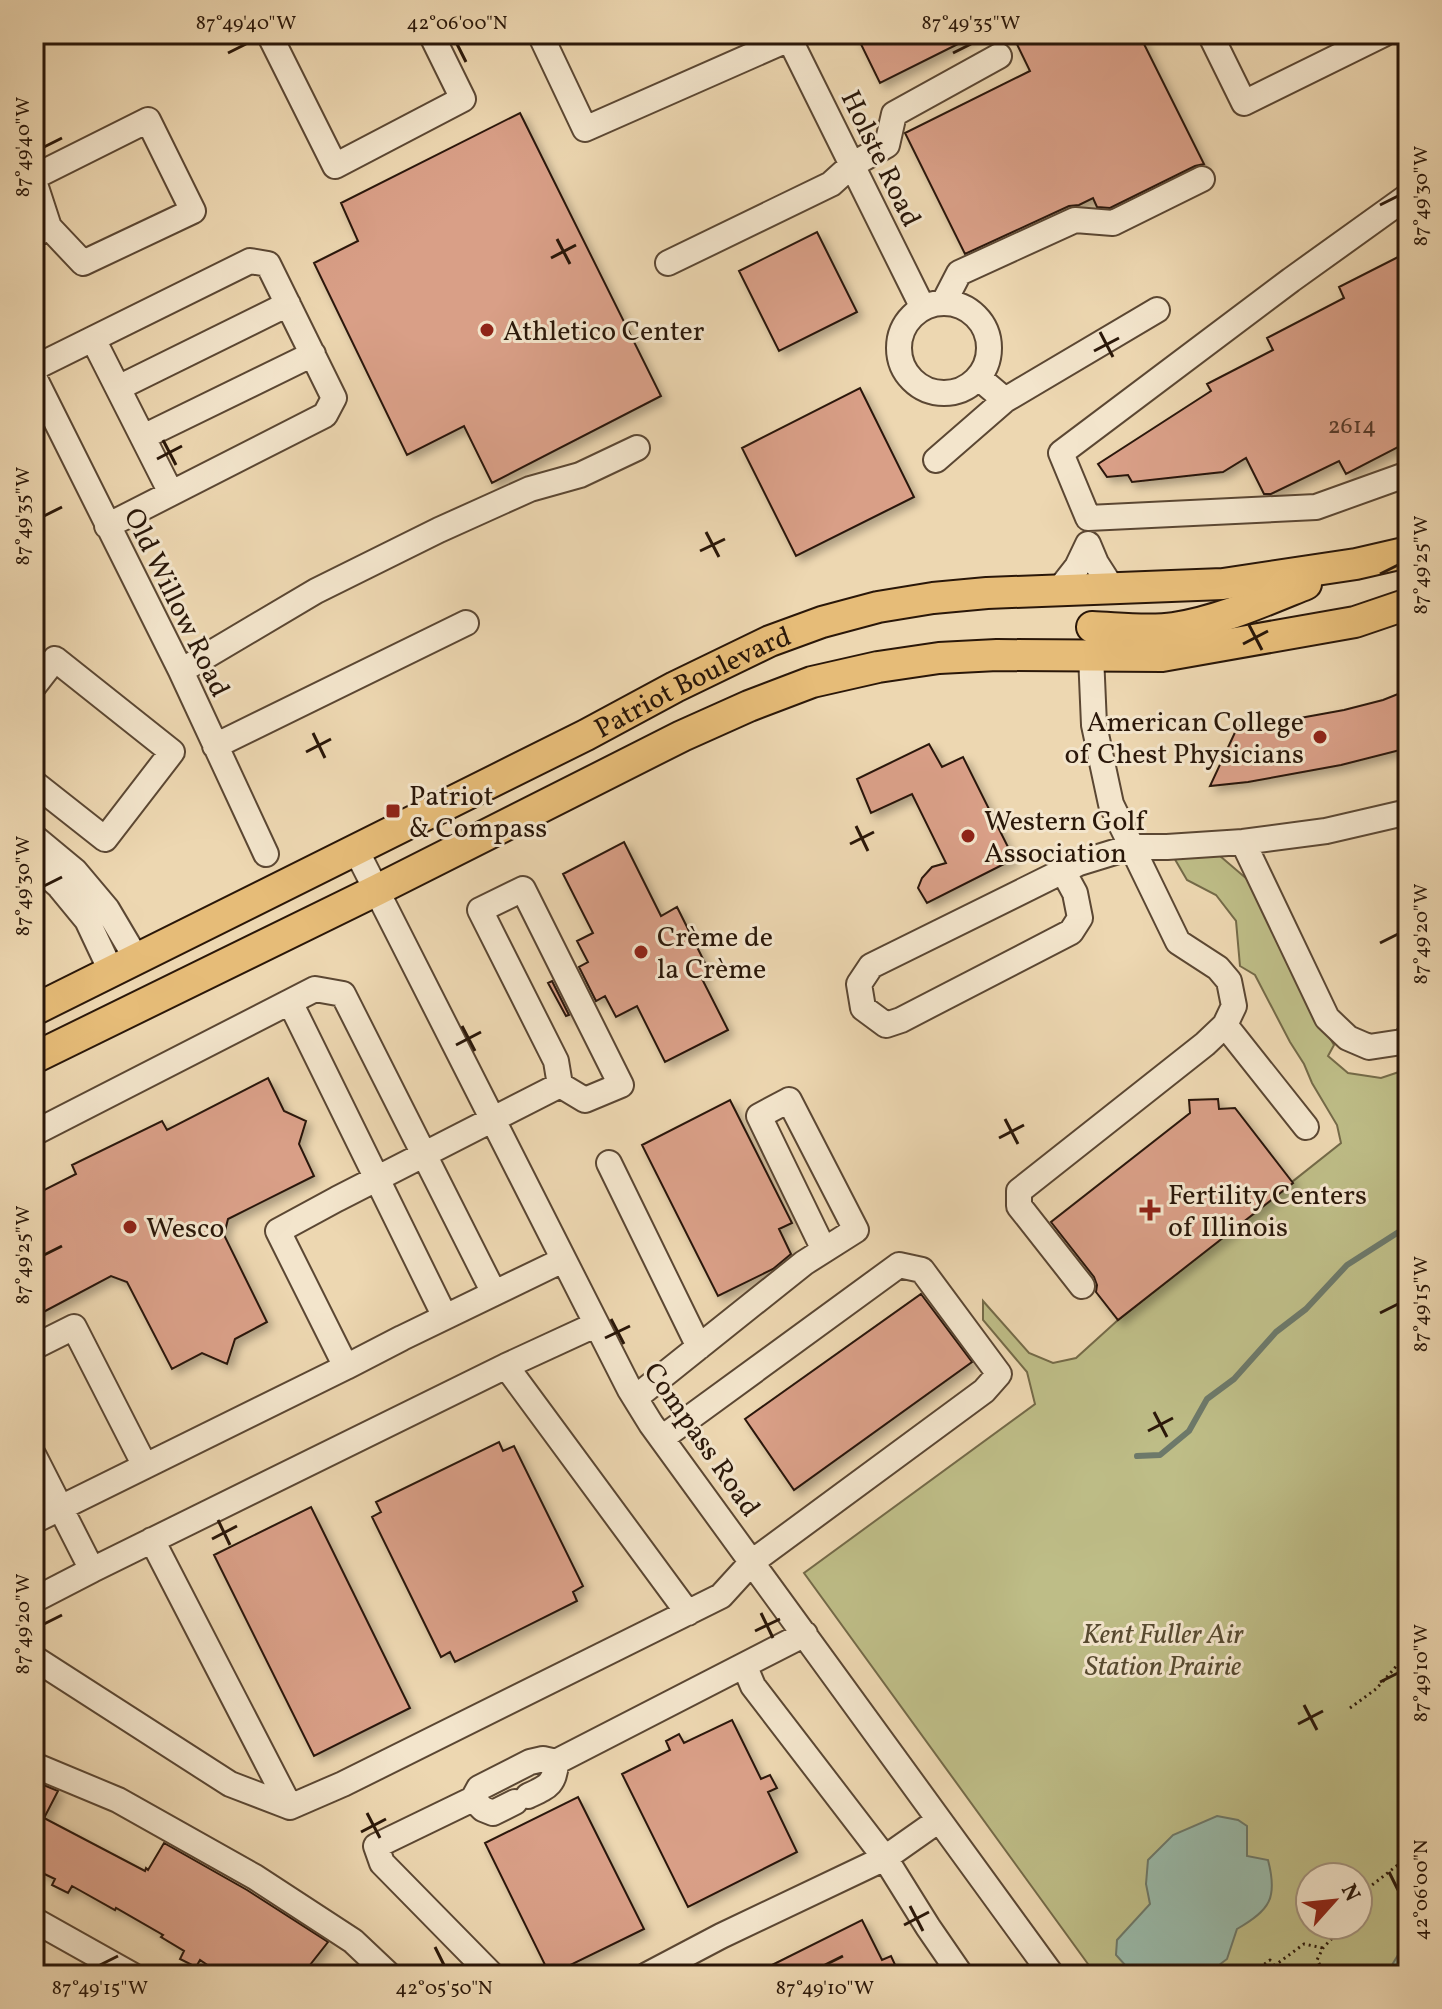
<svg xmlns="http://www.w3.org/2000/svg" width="1442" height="2009" viewBox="0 0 1442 2009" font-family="Vollkorn,serif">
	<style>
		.green { fill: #bebd87; stroke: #746a48; stroke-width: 2; fill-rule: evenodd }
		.water { fill: #99baaa; stroke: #6d796a; stroke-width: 2 }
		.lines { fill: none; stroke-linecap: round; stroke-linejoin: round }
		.stream { stroke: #6d796a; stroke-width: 6 }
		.building { fill: #d99f87; stroke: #2a1709; stroke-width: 2; filter: url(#shadow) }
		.minor-casing { stroke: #5b4733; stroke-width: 28 }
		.major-casing { stroke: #2a1709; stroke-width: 34 }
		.path { stroke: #2a1709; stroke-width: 3; stroke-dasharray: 2 4; stroke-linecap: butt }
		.minor { stroke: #f3e5cc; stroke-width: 24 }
		.major { stroke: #e6bc78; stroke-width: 30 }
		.ticks { fill: none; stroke: #2a1709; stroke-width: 3 }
		.poi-dot { fill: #8f2418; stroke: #f3e5cc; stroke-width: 3 }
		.labels { text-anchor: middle; stroke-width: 6; stroke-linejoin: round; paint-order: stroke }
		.number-label { font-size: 24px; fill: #563928 }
		.street-label { font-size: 28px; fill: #2a1709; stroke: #f3e5cc }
		.poi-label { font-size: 28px; fill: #2a1709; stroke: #f3e5cc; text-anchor: start }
		.park-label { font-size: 28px; font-style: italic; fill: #56492f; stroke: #f3e5cc }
		.neatline { fill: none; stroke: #2a1709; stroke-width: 3 }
		.ticks-label { font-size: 20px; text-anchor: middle; fill: #2a1709 }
	</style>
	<defs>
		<filter id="shadow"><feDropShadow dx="5" dy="5" stdDeviation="4" flood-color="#0004"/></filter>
	</defs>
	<rect width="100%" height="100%" fill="#edd7b1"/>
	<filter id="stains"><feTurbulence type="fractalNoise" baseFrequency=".0025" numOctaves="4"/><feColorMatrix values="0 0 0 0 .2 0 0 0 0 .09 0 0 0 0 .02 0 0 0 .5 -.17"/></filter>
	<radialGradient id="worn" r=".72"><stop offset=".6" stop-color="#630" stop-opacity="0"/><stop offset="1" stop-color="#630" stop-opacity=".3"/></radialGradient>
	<!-- green -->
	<path class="green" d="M1173 856H1220L1254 885 1306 998 1334 1045 1328 1056 1348 1073 1381 1078 1408 1069V1975H1096L804 1573 1035 1404 1027 1372 983 1320V1301L1029 1353 1053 1363 1076 1358 1118 1320 1341 1143 1337 1125 1312 1083 1304 1064 1290 1042 1255 975 1240 966 1236 921 1216 895 1187 880ZM1310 1877H1358V1925H1310Z"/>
	<!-- water -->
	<path class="water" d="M1217 1816 1238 1820 1247 1826V1856L1268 1860C1278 1898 1270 1910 1237 1929L1227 1959 1206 1975H1128L1126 1966 1116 1955 1117 1940 1150 1904 1146 1884 1148 1860 1173 1835Z
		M1408 1918V1975H1386L1398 1955 1402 1927Z"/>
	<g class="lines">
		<!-- stream -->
		<path class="stream" d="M1137 1456 1160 1455 1189 1431 1207 1399 1234 1379 1276 1332 1306 1309 1347 1265 1408 1226"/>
	</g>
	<!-- building -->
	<path class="building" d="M856 34H978L880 83Z
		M1012 34H1139L1204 164 1195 166 1110 208 1097 207 1093 198 1079 205 1069 206 965 254 905 133 1030 71Z
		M520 113 661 396 492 483 464 426 407 455 314 263 358 241 341 203Z
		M817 232 857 312 779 351 739 271Z
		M1408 252V442L1346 474 1339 461 1271 494H1264L1246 458 1223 472 1132 482 1128 475 1107 477 1098 464 1211 391 1207 384 1273 350 1267 338 1344 298 1339 287Z
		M860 388 914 497 796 556 742 448Z
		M1408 690V748L1341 765 1248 782 1210 786 1238 726 1300 718 1344 710 1383 700Z
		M929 744 942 767 963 757 1014 859 927 903 918 888 922 878 932 867 946 863 912 794 871 813 857 779Z
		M624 842 661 916 677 907 709 971 700 975 728 1030 665 1062 637 1006 616 1017 605 996 596 1001 579 967 588 962 577 941 593 933 563 874Z
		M552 981 569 1015 566 1016 548 983Z
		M268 1078 284 1111 306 1121 299 1144 314 1176 228 1219 224 1235 267 1322 235 1339 227 1364 202 1353 172 1369 127 1282 111 1276 34 1317V1195L76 1174 72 1165 162 1121 167 1130Z
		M1218 1099 1219 1109 1235 1108 1293 1183 1118 1320 1096 1292 1097 1285 1094 1277 1051 1222 1190 1113 1189 1100Z
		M730 1100 792 1223 779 1229 791 1254 773 1269 718 1296 642 1145Z
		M921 1294 972 1362 794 1490 745 1419Z
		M499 1442 503 1451 514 1446 583 1586 573 1592 577 1601 455 1662 450 1652 441 1657 372 1517 381 1512 376 1502Z
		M311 1507 410 1708 314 1756 214 1555Z
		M732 1720 761 1779 770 1775 777 1788 768 1792 797 1852 688 1907 622 1774 670 1750 666 1741 679 1734 684 1743Z
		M34 1781 58 1791 44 1818 145 1871 146 1868 148 1870 164 1843 247 1890 328 1942 302 1975H222L200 1960 196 1967 180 1959 184 1951 161 1937 163 1935 116 1908 115 1910 72 1886 68 1893 52 1885 55 1879 34 1869Z
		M578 1797 644 1929 550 1975 485 1843Z
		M862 1920 882 1960 891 1956 897 1969 888 1973 889 1975H752Z"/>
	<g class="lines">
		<!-- minor casing -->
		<g class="minor-casing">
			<path id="minor" d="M269 34 335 166 463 99 431 34
				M540 34 585 129 789 39
				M787 34 923 308
				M1210 34 1244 103 1384 34
				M34 177 148 120 193 211 83 263 49 227 34 235
				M34 181 49 227
				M1408 196 1291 280 1061 453 1088 518 1316 507 1408 474
				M668 263 831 184 852 165 887 145 894 114 999 56
				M944 302 959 273 1075 220 1113 223 1202 179
				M899 348a45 45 0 1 1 90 0a45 45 0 1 1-90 0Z
				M93 339 171 493
				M34 368 250 261 268 264 334 398 325 415 107 526
				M34 377 181 671 266 854
				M979 378 1005 400 1157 310
				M118 388 288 304
				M143 437 313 354
				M936 460 1005 400
				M1059 590 1077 567 1088 544 1096 563 1112 588
				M181 671 316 591 439 530 530 489 580 475 637 448
				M34 686 55 659 172 752 105 839 34 783
				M215 746 466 623
				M34 837 75 871 107 909 136 958
				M1243 842 1327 1018 1348 1038 1369 1047 1402 1042 1408 1037
				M356 850 630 1390 651 1424 1052 1975
				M34 864 59 886 87 920 111 971
				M1063 871 1075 893 1080 918 1071 932 901 1020 886 1025 863 1008 859 984 871 966 1063 871 1079 863 1131 847H1167L1243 842 1326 831 1408 812
				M290 1002 445 1317
				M1225 1025 1306 1127
				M560 1085 556 1061 480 910 523 889 621 1085 585 1100 560 1085 337 1199 278 1231 346 1367 402 1338 563 1260
				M34 1133 315 989 343 994 494 1293
				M609 1163 699 1347
				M1082 1286 1019 1206V1191L1205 1044 1225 1025 1234 1006 1229 981 1218 968 1178 942 1111 804 1094 725 1091 655
				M595 1325 506 1366 688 1613
				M34 1347 74 1327 145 1466
				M635 1398 804 1263 856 1230 789 1100 759 1116 824 1250
				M34 1456 92 1570 506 1366
				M34 1521 346 1367
				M152 1540 290 1807 343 1784 721 1596 752 1562 984 1391 999 1374 922 1270 899 1265 662 1438
				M34 1600 92 1570
				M34 1658 230 1784 290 1807
				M745 1667 753 1686 885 1858 939 1820
				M34 1765 118 1800 255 1877 353 1941 389 1975
				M528 1796C547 1787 555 1785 556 1762
				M473 1799 483 1809 493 1813 515 1802
				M34 1920 132 1975
				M492 1975 382 1863 376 1846 473 1799 479 1788 530 1762 543 1759 556 1762 805 1634
				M647 1975 721 1936 885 1858 928 1927 961 1975"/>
		</g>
		<!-- major casing -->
		<g class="major-casing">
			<g id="major">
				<path d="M1092 627C1118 628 1149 632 1174 628 1219 621 1264 601 1306 584"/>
				<path id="s1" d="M34 1010 586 735 675 687 770 641 822 622 878 607 933 598 987 593 1223 584 1356 564 1408 552"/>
				<path d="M34 1058 377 890 682 736 749 706 812 682 878 667 939 658 997 655 1162 656 1355 622 1408 604"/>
			</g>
		</g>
		<!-- path -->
		<path class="path" d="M1350 1708 1376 1689 1394 1669 1408 1650
			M1358 1896 1408 1857
			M1274 1966 1304 1944 1323 1948
			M1250 1975 1270 1960 1281 1975
			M1326 1975 1317 1960 1323 1948 1338 1932 1339 1925"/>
		<!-- minor -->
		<use href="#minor" class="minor"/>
		<!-- major -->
		<use href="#major" class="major"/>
	</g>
	<!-- ticks -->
	<path class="ticks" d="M457 44 466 62M228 53 246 44M953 53 971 44M44 147 62 138M1380 205 1398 196M557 239 570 264M551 258 576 245M1100 332 1113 357M1094 351 1119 338M163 440 176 465M157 459 182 446M44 516 62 507M706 532 719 557M700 551 725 539M1380 574 1398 565M1249 625 1262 650M1243 644 1268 631M313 733 325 758M306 752 331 739M856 826 868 851M850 844 874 832M44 886 62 877M1380 943 1398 934M462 1026 475 1051M456 1045 481 1032M1005 1119 1018 1144M999 1138 1024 1125M44 1255 62 1246M1380 1313 1398 1304M611 1319 624 1344M605 1338 630 1326M1154 1412 1167 1437M1148 1431 1173 1418M218 1520 230 1545M212 1539 237 1526M761 1613 773 1638M44 1624 62 1615M755 1631 780 1619M1380 1682 1398 1673M1304 1705 1317 1730M1298 1724 1323 1711M367 1813 380 1838M361 1832 386 1819M1389 1872 1398 1890M910 1906 923 1931M904 1925 929 1912M435 1947 444 1965M100 1965 118 1956M825 1965 843 1956"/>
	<!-- markers -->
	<g class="poi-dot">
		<circle cx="487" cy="330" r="8"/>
		<circle cx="1320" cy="737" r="8"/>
		<rect x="385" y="803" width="16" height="16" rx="4"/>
		<circle cx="968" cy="836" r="8"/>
		<circle cx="641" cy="952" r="8"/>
		<path d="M1146 1198h8v8h8v8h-8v8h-8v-8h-8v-8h8z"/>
		<circle cx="130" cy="1227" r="8"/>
	</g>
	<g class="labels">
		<!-- number labels -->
		<g class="number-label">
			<text x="1352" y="433">2614</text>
		</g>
		<!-- street labels -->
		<g class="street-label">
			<text transform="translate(882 158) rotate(64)" y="10">Holste Road</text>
			<text transform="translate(178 602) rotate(64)" y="10">Old Willow Road</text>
			<text dy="10" stroke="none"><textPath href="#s1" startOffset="736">Patriot Boulevard</textPath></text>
			<text transform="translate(703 1439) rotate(55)" y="10">Compass Road</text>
		</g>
		<!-- poi labels -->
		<g class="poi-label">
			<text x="503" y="340">Athletico Center</text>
			<text x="1304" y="731" text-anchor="end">American College<tspan x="1304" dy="32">of Chest Physicians</tspan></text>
			<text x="409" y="805">Patriot<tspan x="409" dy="32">&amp; Compass</tspan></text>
			<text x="984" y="830">Western Golf<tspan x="984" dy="32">Association</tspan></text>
			<text x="657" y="946">Crème de<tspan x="657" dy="32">la Crème</tspan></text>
			<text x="1168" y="1204">Fertility Centers<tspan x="1168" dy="32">of Illinois</tspan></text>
			<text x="146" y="1237">Wesco</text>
		</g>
		<!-- park labels -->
		<g class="park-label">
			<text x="1163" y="1643">Kent Fuller Air<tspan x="1163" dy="32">Station Prairie</tspan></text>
		</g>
	</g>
	<!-- margin -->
	<rect width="1442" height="2009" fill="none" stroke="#edd7b1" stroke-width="88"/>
	<!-- north arrow -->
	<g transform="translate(1334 1901) rotate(63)"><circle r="38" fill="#f3e5cc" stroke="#a3937e" stroke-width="2"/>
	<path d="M0-6L14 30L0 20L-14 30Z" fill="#8f2418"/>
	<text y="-12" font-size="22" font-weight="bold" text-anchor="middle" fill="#2a1709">N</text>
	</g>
	<rect x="44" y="44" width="1354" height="1921" class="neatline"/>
	<g class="ticks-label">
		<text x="246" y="29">87°49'40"W</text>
		<text x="457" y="29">42°06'00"N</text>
		<text x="971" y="29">87°49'35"W</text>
		<text transform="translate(22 147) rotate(-90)" y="7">87°49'40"W</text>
		<text transform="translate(1420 196) rotate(-90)" y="7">87°49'30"W</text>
		<text transform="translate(22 516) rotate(-90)" y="7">87°49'35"W</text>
		<text transform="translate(1420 565) rotate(-90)" y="7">87°49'25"W</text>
		<text transform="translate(22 886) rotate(-90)" y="7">87°49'30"W</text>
		<text transform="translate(1420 934) rotate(-90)" y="7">87°49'20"W</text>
		<text transform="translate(22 1255) rotate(-90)" y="7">87°49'25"W</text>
		<text transform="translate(1420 1304) rotate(-90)" y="7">87°49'15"W</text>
		<text transform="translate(22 1624) rotate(-90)" y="7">87°49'20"W</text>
		<text transform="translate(1420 1673) rotate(-90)" y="7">87°49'10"W</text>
		<text transform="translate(1420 1890) rotate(-90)" y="7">42°06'00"N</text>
		<text x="100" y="1994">87°49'15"W</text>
		<text x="444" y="1994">42°05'50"N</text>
		<text x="825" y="1994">87°49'10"W</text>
	</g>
	<rect width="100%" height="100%" filter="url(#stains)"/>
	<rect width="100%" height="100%" fill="url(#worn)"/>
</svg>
